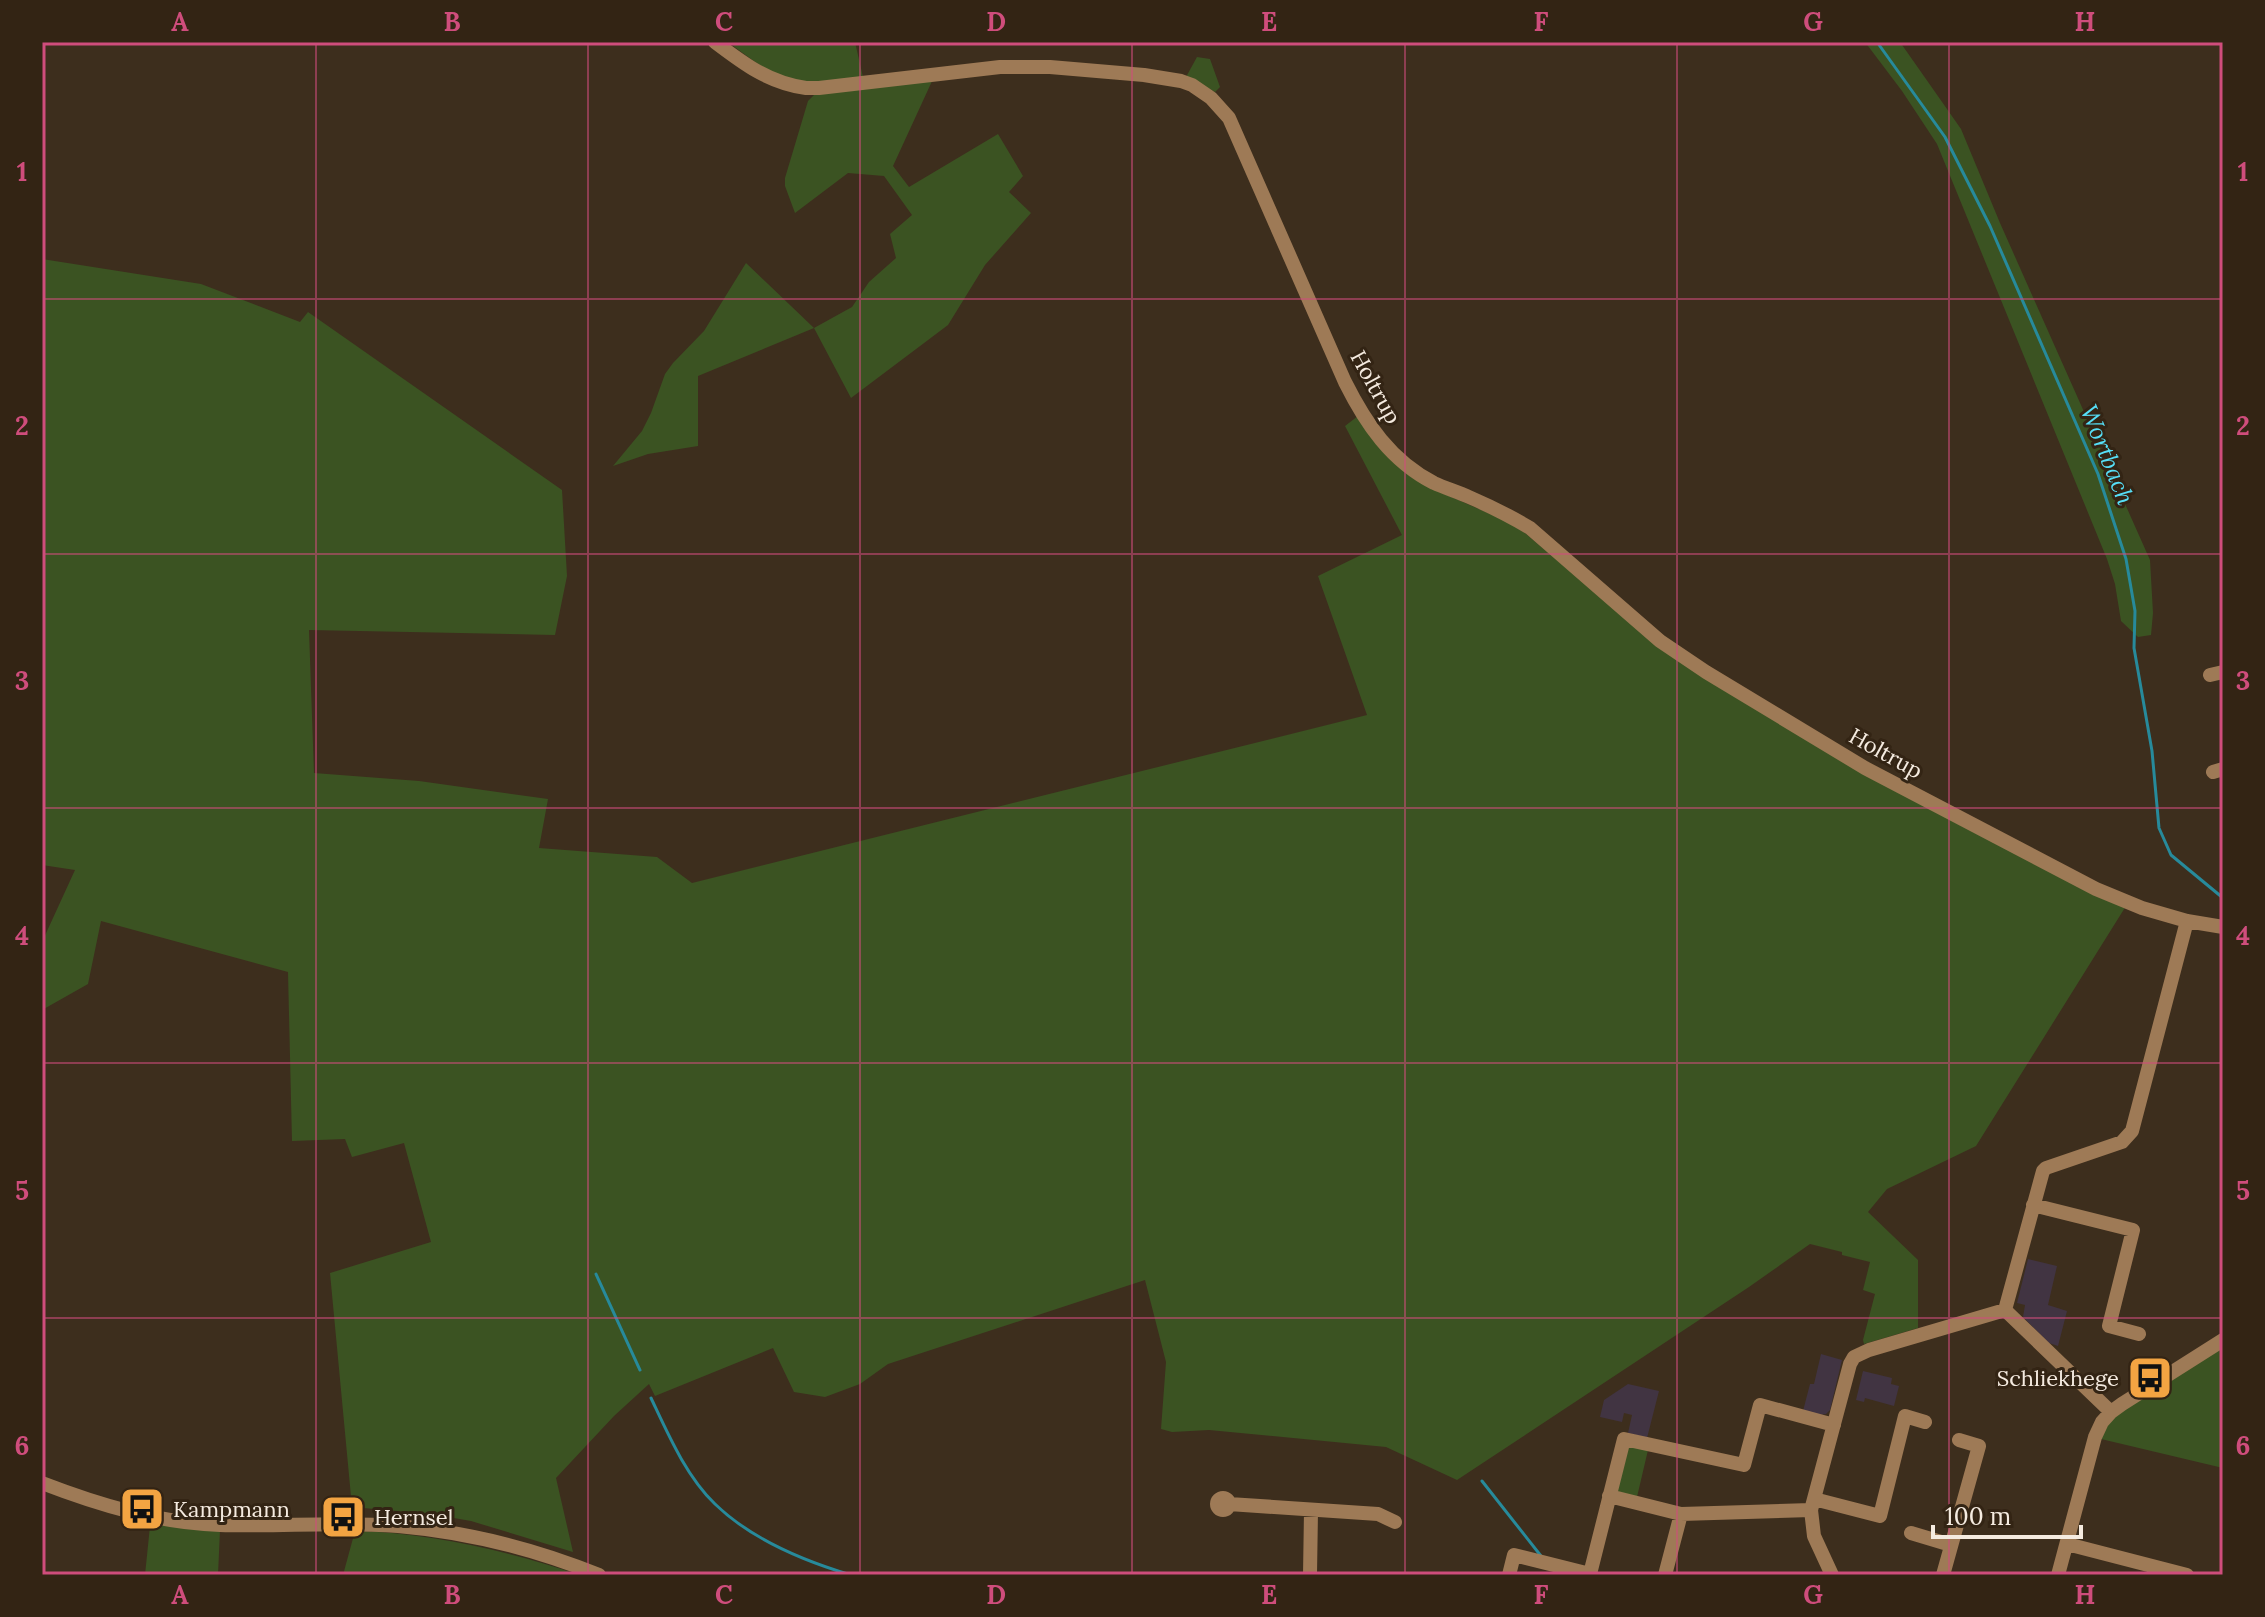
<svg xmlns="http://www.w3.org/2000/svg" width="2265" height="1617" viewBox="0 0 2265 1617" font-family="Lora,serif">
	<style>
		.industrial { fill: #413442 }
		.green { fill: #3b5322 }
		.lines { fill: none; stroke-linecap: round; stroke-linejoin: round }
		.stream { stroke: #278a9b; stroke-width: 3 }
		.minor { stroke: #9e7a56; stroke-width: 14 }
		.grid { fill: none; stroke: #cf4d7c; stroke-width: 2; stroke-opacity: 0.55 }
		.labels { text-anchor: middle; stroke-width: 6; stroke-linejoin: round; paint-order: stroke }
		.street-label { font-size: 22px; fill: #f5ebe0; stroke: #332414 }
		.poi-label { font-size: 22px; fill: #f5ebe0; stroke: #332414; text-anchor: start }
		.water-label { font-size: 24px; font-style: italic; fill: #56def6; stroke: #332414 }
		.neatline { fill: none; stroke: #cf4d7c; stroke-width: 3 }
		.grid-label { font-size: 26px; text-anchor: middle; font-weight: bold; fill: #cf4d7c }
	</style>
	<rect width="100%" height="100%" fill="#3d2e1d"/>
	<!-- industrial -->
	<path class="industrial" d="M2028 1259 2057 1266 2048 1305 2067 1311 2058 1346 2049 1343 2023 1317 2025 1305 2017 1303Z
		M1821 1354 1842 1360 1830 1410 1826 1414 1820 1415 1803 1411 1810 1384H1814Z
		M1863 1371 1892 1378 1891 1384 1899 1386 1894 1406 1865 1398 1864 1402 1856 1400Z
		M1628 1384 1659 1391 1647 1438 1628 1433 1632 1415 1624 1413 1622 1422 1600 1417 1604 1400Z"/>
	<!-- green -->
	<path class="green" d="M728 42H855L863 77C844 78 824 83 806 82 776 80 751 59 728 42Z
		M1865 42H1900L1961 129 2000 223 2150 560 2153 613 2151 635 2138 637 2121 621 2115 584 2107 559 1937 144 1902 91Z
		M1197 57 1210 59 1220 87 1215 92 1186 77Z
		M933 79 893 166 909 187 998 134 1023 176 1009 192 1031 213 985 265 948 325 851 398 814 328 698 376V446L648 454 613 466 642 431 651 413 665 374 673 363 704 331 746 263 814 328 852 307 869 282 896 258 890 234 912 215 884 176 848 173 795 213 785 186V178L808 101 816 93Z
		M42 259 201 284 300 322 308 312 562 490 567 576 555 635 309 630 314 773 419 781 548 799 539 848 657 857 692 883 1367 715 1318 576 1402 535 1345 426 1358 416 1431 488 1504 520 1525 533 1656 644 2126 906 1976 1146 1887 1189 1868 1212 1918 1260V1328L1864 1344 1863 1340 1875 1294 1863 1290 1870 1262 1842 1255V1252L1810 1244 1749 1287 1457 1480 1386 1447 1209 1430 1172 1432 1161 1429 1166 1362 1145 1280 888 1364 860 1384 825 1397 794 1392 773 1348 655 1396 649 1384 614 1416 556 1478 573 1552 471 1521 431 1514 352 1507 330 1273 431 1242 404 1143 352 1157 345 1139 292 1141 288 972 101 921 88 984 42 1010V942L75 870 42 865Z
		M2223 1344V1468L2101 1439 2111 1415Z
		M1629 1445 1648 1450 1637 1497 1617 1492Z
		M154 1523 220 1530 218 1575H145L150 1526Z
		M355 1531C432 1533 507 1551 580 1575H343Z"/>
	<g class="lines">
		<!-- stream -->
		<path class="stream" d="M1877 42 1945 137 1990 226 2098 474 2126 559 2135 611 2134 648 2152 751 2159 828 2171 855 2223 898
			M2223 1042V1055
			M596 1274 640 1370
			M651 1398C668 1434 686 1476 715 1504 751 1539 804 1561 851 1575
			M1482 1481 1541 1556"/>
		<!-- minor -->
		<path class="minor" d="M715 42C744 64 769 83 806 88H819L1000 67H1050L1144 75 1181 81 1192 85 1211 98 1229 118 1345 382C1366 424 1391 461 1434 483 1445 488 1458 492 1469 497 1490 506 1510 516 1530 528L1660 641 1706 672 1865 768 2096 889 2142 908 2187 921 2223 927
			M2210 675 2223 672
			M2213 772 2223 769
			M2033 1205 2133 1230 2109 1326 2139 1334
			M2005 1310 2043 1171 2046 1168 2122 1142 2132 1131 2187 921
			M2005 1310 2111 1412
			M42 1483C99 1505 159 1523 220 1525 279 1527 338 1521 398 1526 467 1532 535 1549 599 1575
			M1609 1496 1681 1514
			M1217 1504a6 6 0 1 1 12 0a6 6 0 1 1-12 0Z
			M1814 1499 1880 1516 1905 1416 1925 1422
			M1229 1504 1378 1514 1395 1522
			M1911 1533 1951 1545
			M2067 1544 2187 1575
			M1310 1575 1311 1511
			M1509 1575 1514 1555 1590 1574 1624 1439 1744 1465 1760 1405 1834 1425
			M1665 1575 1681 1514 1811 1510
			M1832 1575 1814 1536 1811 1510 1850 1364 1854 1357 1869 1350 2005 1310
			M1943 1575 1979 1446 1959 1440
			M2058 1575 2095 1437 2102 1422 2111 1412 2122 1404 2223 1340"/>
	</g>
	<!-- grid -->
	<path class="grid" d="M316 42V1575M588 42V1575M860 42V1575M1132 42V1575M1405 42V1575M1677 42V1575M1949 42V1575M42 299H2223M42 554H2223M42 808H2223M42 1063H2223M42 1318H2223"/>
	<!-- icons -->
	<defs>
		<g id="bus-square" transform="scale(2.3)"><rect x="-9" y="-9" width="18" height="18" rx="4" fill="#f3a442" stroke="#332414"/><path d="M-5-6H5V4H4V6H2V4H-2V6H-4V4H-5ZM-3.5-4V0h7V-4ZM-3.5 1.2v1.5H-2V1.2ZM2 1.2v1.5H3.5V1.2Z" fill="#111"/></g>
	</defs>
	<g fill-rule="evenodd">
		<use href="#bus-square" x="2150" y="1378"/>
		<use href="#bus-square" x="142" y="1509"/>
		<use href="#bus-square" x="343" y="1517"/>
	</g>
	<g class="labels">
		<!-- street labels -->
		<g class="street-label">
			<text transform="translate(1376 387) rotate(61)" y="8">Holtrup</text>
			<text transform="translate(1886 753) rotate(29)" y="8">Holtrup</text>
		</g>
		<!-- poi labels -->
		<g class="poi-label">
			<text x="2119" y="1386" text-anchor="end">Schliekhege</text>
			<text x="173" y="1517">Kampmann</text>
			<text x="374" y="1525">Hernsel</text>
		</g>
		<!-- water labels -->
		<g class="water-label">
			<text transform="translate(2107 455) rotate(68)" y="8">Wortbach</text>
		</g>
	</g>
	<!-- border -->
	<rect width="2265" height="1617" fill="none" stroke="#332414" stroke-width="88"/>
	<!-- scale -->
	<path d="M1933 1525v12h148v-12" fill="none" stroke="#f5ebe0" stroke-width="4"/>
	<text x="1945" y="1525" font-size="24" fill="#f5ebe0" stroke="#332414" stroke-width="6" paint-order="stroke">100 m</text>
	<rect x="44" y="44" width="2177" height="1529" class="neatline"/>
	<g class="grid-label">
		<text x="180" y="31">A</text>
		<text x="452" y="31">B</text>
		<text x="724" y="31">C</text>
		<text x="996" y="31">D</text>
		<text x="1269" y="31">E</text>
		<text x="1541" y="31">F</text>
		<text x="1813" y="31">G</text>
		<text x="2085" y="31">H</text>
		<text x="22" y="181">1</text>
		<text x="2243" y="181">1</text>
		<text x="22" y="435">2</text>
		<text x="2243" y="435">2</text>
		<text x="22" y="690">3</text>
		<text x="2243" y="690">3</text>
		<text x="22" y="945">4</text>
		<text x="2243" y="945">4</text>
		<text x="22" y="1200">5</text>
		<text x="2243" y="1200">5</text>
		<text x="22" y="1455">6</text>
		<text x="2243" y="1455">6</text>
		<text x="180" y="1604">A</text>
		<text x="452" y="1604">B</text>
		<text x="724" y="1604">C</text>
		<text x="996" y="1604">D</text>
		<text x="1269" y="1604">E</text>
		<text x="1541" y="1604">F</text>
		<text x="1813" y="1604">G</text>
		<text x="2085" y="1604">H</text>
	</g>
</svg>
